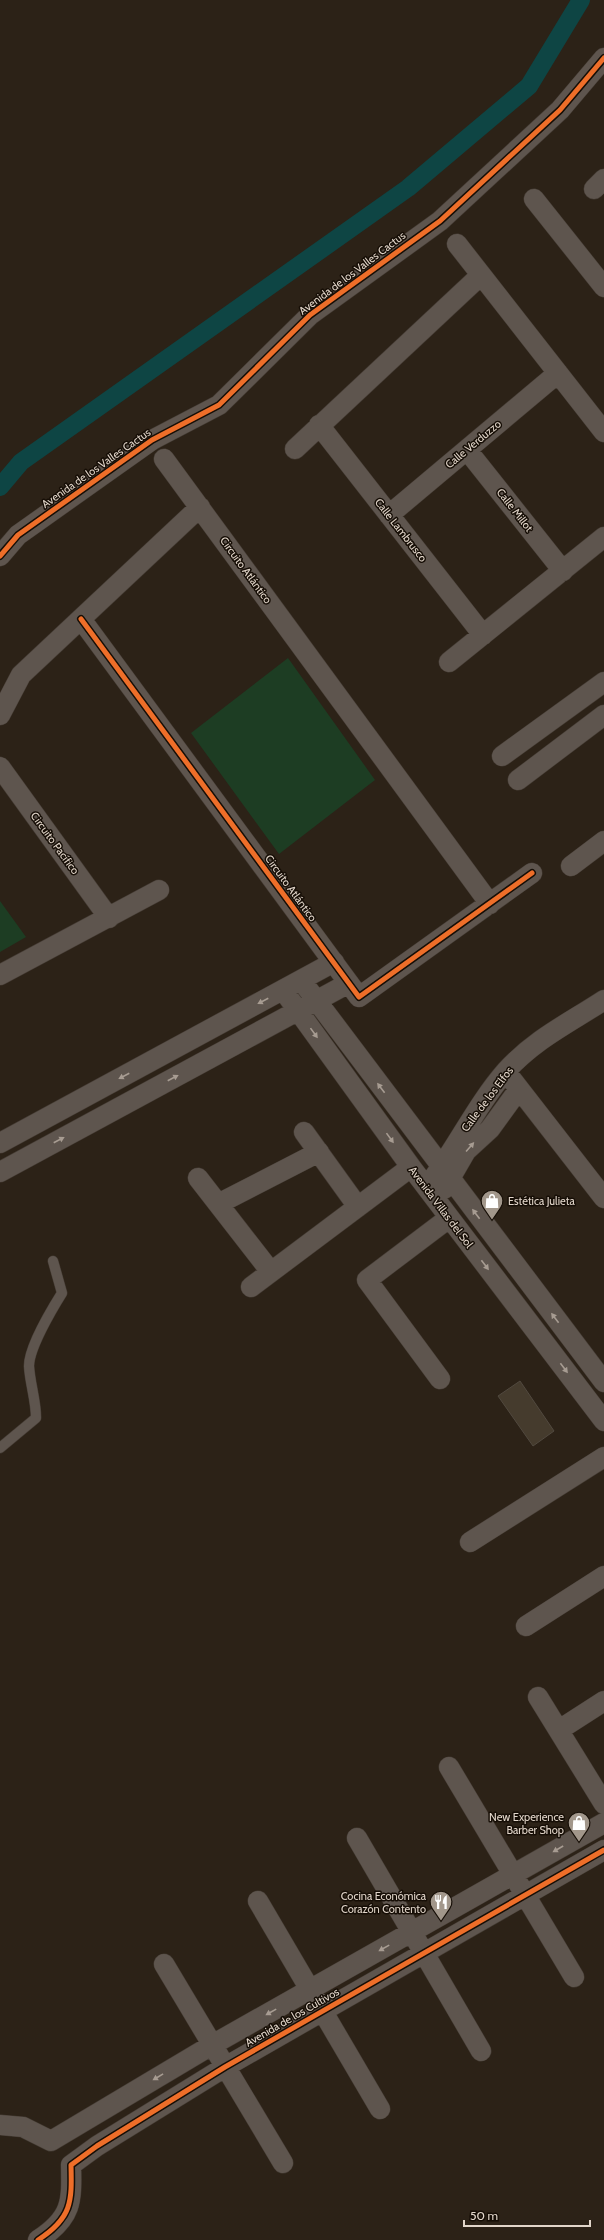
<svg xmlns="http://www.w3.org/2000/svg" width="604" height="2240" viewBox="0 0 604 2240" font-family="Cabin,sans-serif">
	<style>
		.green { fill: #1d3d23 }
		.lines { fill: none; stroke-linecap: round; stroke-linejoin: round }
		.canal { stroke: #0e4544; stroke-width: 18 }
		.building { fill: #453b2d; stroke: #51493f }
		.lane-casing { stroke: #453c34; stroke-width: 11 }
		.street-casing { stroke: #453c34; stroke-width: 21 }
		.lane { stroke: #5e554e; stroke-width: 10 }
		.street { stroke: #5e554e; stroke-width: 20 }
		.cycleway-casing { stroke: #160e06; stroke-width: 8 }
		.cycleway { stroke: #ee6e29; stroke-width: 5 }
		.oneway { fill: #a79c92 }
		.labels { text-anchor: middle; stroke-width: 3; stroke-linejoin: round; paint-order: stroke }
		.street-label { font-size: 11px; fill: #e2d6ca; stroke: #160e06 }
		.poi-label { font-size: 11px; fill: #e2d6ca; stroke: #160e06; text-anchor: end }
	</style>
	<rect width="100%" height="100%" fill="#2c2217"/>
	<!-- green -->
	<path class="green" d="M288 658 375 780 279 854 191 733Z
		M0 901 26 937 0 952Z"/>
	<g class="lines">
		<!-- canal -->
		<path class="canal" d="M0 487 21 462 408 188 529 86 581 0"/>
	</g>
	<!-- building -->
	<path class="building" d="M520 1381 554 1431 533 1446 498 1396Z"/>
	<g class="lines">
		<!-- lane casing -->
		<g class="lane-casing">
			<path id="lane" d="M0 1448 36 1418C36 1400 30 1384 29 1366 29 1348 52 1309 62 1293L53 1261"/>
		</g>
		<!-- street casing -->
		<g class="street-casing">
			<path id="street" d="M594 189 604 179
				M534 199 604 287
				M457 244 604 432
				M319 425 483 635
				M295 449 481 275
				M467 450 563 571
				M164 459 490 904
				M389 515 558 373
				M0 556 18 535 152 440 219 405 310 315 440 221 560 110 604 58
				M81 619 359 997 532 873
				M449 662 604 537
				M0 715 21 675 200 507
				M502 756 604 682
				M0 767 109 918
				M518 780 604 715
				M571 866 604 841
				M0 975 159 890
				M301 980 604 1382
				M283 990 411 1167 604 1421
				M506 1072 604 1198
				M304 1132 358 1207
				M0 1143 334 962
				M0 1172 349 983
				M434 1177C459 1143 478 1103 506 1071 535 1039 569 1023 604 1000
				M198 1178 271 1272
				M444 1189 466 1151 490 1129 519 1089
				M218 1204 319 1152
				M251 1287 411 1167
				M440 1379 367 1280 449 1218
				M470 1542 604 1457
				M526 1626 604 1576
				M538 1697 604 1804
				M559 1730 604 1701
				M449 1767 574 1977
				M357 1838 481 2051
				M258 1901 380 2109
				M164 1964 283 2163
				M0 2125 23 2127 51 2141 212 2045 604 1823
				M38 2240C72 2218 72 2202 71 2165L97 2146 225 2067 604 1850"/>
		</g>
		<!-- lane -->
		<use href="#lane" class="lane"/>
		<!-- street -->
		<use href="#street" class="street"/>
		<!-- cycleway casing -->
		<g class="cycleway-casing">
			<path id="cycleway" d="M0 556 18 535 152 440 219 405 310 315 440 221 560 110 604 58
				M81 619 359 997 532 873
				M38 2240C72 2218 72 2202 71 2165L97 2146 225 2067 604 1850"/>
		</g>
		<!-- cycleway -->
		<use href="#cycleway" class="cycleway"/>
	</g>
	<!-- one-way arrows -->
	<defs><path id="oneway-solid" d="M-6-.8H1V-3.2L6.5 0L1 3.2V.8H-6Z"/></defs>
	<g class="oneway">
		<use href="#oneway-solid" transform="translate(263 1001) rotate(152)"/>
		<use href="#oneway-solid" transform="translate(314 1033) rotate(54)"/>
		<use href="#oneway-solid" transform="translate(124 1076) rotate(152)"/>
		<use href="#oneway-solid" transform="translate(173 1078) rotate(-28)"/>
		<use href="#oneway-solid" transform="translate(381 1088) rotate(-127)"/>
		<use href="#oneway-solid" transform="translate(390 1138) rotate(54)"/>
		<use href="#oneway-solid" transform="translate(59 1140) rotate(-28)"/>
		<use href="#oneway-solid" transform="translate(470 1147) rotate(-49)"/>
		<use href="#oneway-solid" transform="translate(476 1214) rotate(-127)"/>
		<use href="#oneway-solid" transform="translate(485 1265) rotate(53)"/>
		<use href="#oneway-solid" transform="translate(555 1318) rotate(-127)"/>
		<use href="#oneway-solid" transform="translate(564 1368) rotate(53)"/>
		<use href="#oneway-solid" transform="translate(558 1849) rotate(150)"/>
		<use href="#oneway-solid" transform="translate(384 1948) rotate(151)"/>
		<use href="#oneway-solid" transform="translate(271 2012) rotate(151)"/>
		<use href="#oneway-solid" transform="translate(158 2077) rotate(149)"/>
	</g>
	<!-- icons -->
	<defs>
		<g id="shop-pin" transform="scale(1.15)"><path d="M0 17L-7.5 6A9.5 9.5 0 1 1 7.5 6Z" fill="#a2978b" stroke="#160e06"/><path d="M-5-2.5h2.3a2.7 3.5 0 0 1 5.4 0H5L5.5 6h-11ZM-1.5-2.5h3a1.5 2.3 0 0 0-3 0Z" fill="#fff"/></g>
		<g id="restaurant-pin" transform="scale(1.15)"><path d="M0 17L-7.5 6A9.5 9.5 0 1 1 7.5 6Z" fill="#a2978b" stroke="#160e06"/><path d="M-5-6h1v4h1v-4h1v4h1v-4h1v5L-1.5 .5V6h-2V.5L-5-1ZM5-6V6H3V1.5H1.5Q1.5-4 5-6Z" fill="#fff"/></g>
	</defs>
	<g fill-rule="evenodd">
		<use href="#shop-pin" x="492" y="1201"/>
		<use href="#shop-pin" x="579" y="1823"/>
		<use href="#restaurant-pin" x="441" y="1902"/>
	</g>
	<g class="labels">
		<!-- street labels -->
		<g class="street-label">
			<text transform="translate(352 273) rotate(-37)" y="4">Avenida de los Valles Cactus</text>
			<text transform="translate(473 444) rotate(-40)" y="4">Calle Verduzzo</text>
			<text transform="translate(96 468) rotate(-35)" y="4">Avenida de los Valles Cactus</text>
			<text transform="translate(515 510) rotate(52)" y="4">Calle Millot</text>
			<text transform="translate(401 530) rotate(52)" y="4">Calle Lambrusco</text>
			<text transform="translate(246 570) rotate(54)" y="4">Circuito Atlántico</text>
			<text transform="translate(55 843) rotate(54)" y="4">Circuito Pacífico</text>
			<text transform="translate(291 888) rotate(54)" y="4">Circuito Atlántico</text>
			<text transform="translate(487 1099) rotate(-53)" y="4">Calle de los Elfos</text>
			<text transform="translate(441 1207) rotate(53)" y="4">Avenida Villas del Sol</text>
			<text transform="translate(292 2017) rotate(-30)" y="4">Avenida de los Cultivos</text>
		</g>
		<!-- poi labels -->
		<g class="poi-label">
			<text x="508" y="1205" text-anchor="start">Estética Julieta</text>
			<text x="564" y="1821">New Experience<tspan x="564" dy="13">Barber Shop</tspan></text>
			<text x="426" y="1900">Cocina Económica<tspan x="426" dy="13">Corazón Contento</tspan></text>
		</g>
	</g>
	<!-- scale -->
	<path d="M464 2220v6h126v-6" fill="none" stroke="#e2d6ca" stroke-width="2"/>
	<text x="470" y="2220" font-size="12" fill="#e2d6ca" stroke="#160e06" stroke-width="3" paint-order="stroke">50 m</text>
</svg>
